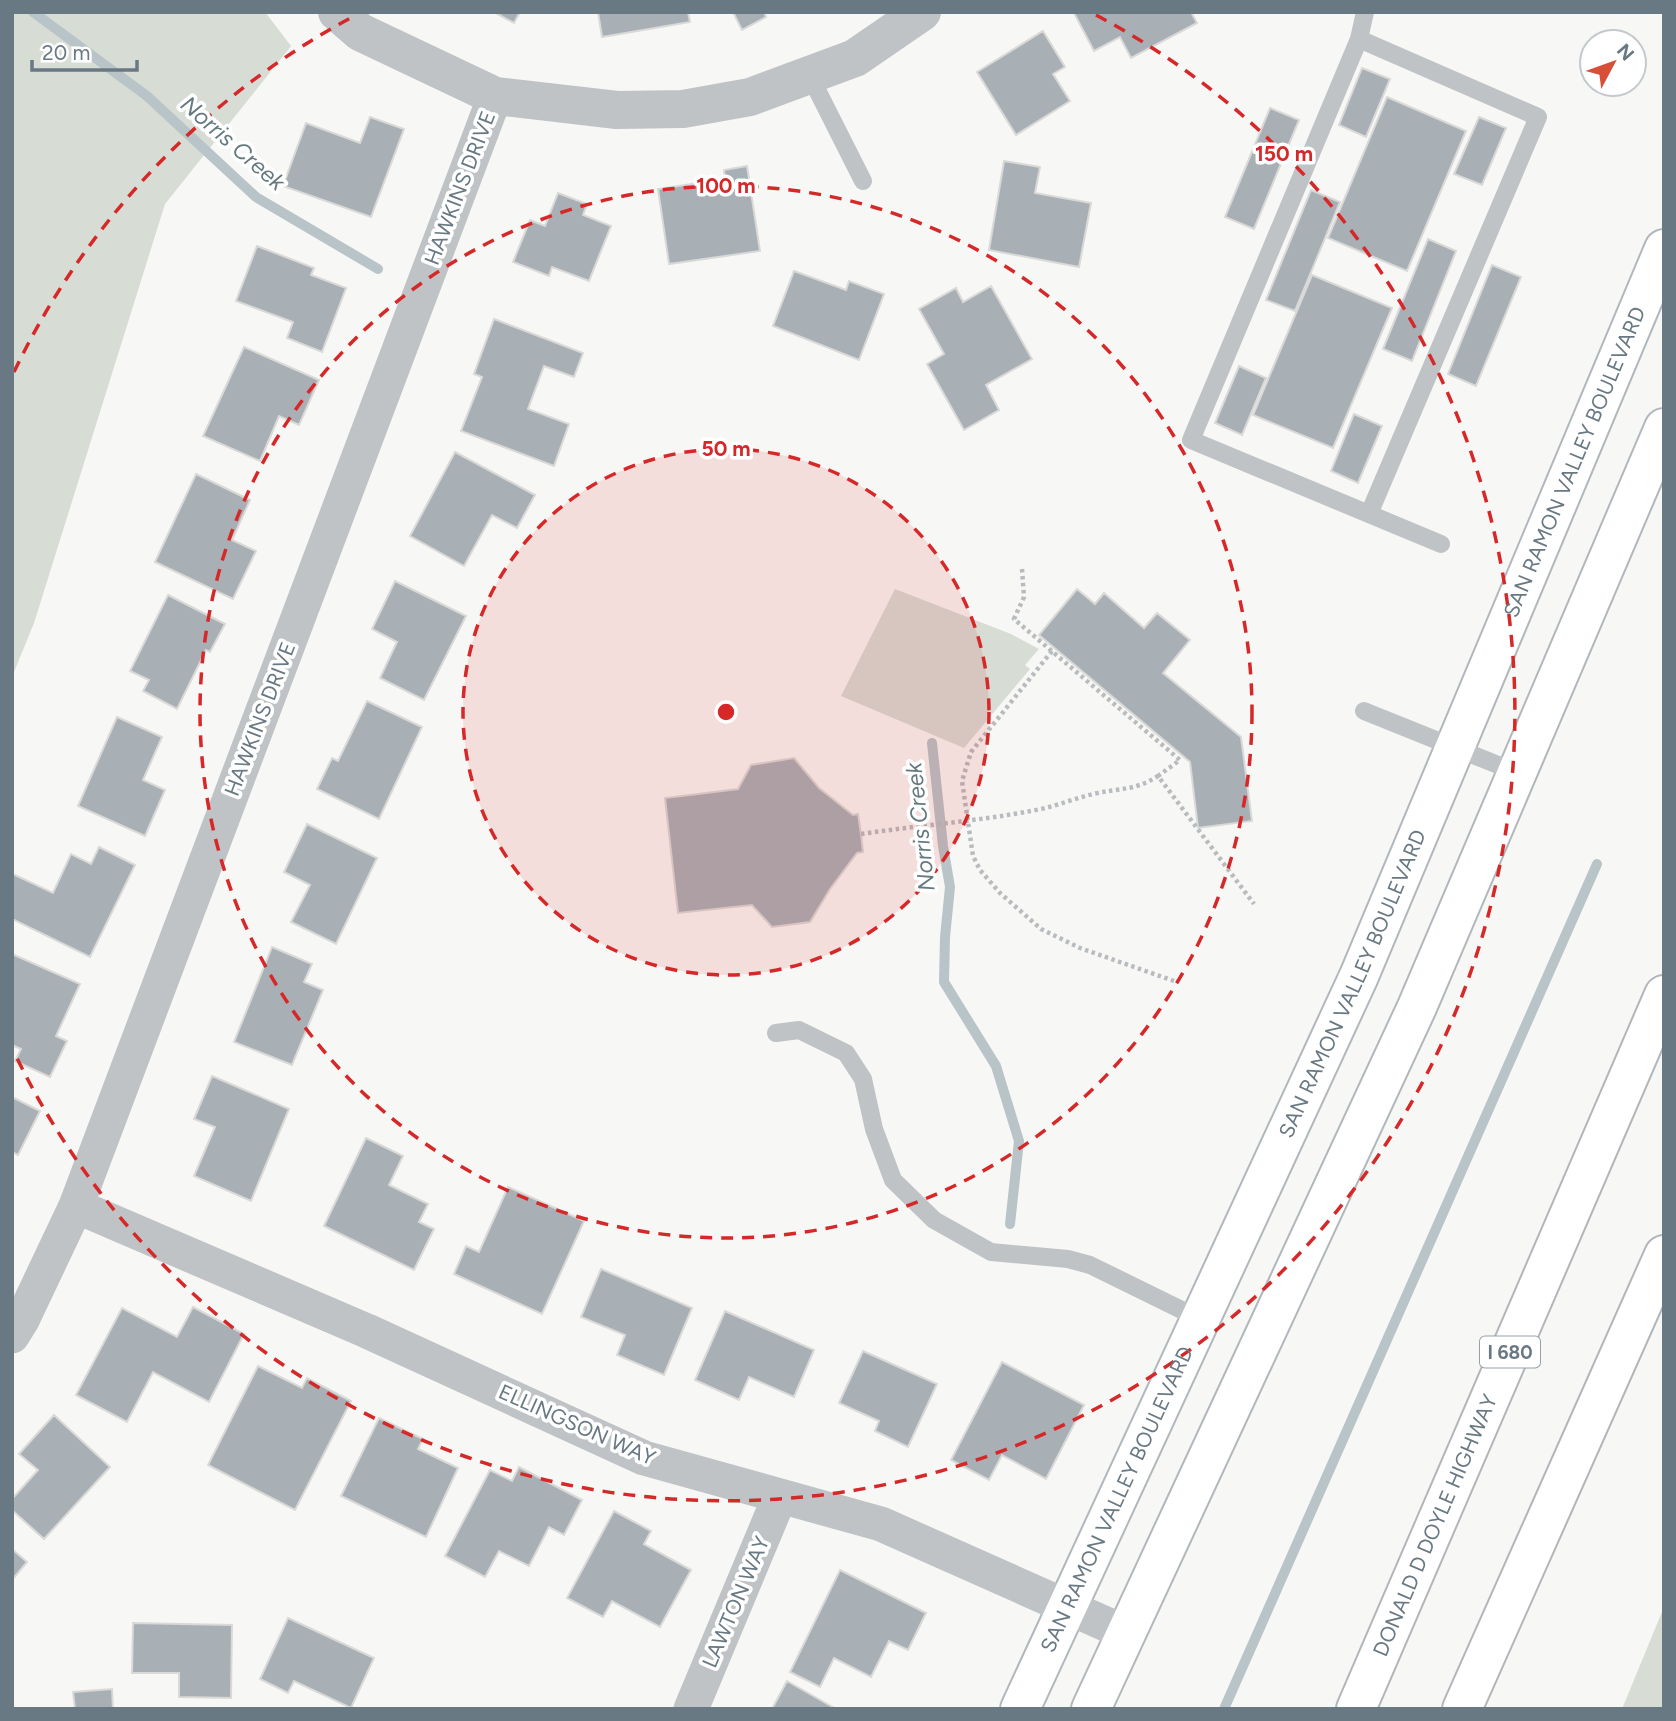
<svg xmlns="http://www.w3.org/2000/svg" width="1676" height="1721" viewBox="0 0 1676 1721" font-family="Figtree,sans-serif">
	<style>
		.green { fill: #d7dcd4 }
		.lines { fill: none; stroke-linecap: round; stroke-linejoin: round }
		.stream { stroke: #b8c4c8; stroke-width: 10 }
		.building { fill: #a9b0b5; stroke: #d9d9d7; stroke-width: 2 }
		.secondary-casing { stroke: #b1b7bb; stroke-width: 42 }
		.motorway-casing { stroke: #b2b6b9; stroke-width: 42 }
		.path { stroke: #b9bcbe; stroke-width: 4.5; stroke-dasharray: 3.5 3.5; stroke-linecap: butt }
		.service { stroke: #bfc3c6; stroke-width: 18 }
		.minor { stroke: #bfc3c6; stroke-width: 35 }
		.tertiary { stroke: #bfc3c6; stroke-width: 38 }
		.secondary { stroke: #fff; stroke-width: 38 }
		.motorway { stroke: #fff; stroke-width: 38 }
		.ring { fill: none; stroke: #d62828; stroke-width: 3.5; stroke-dasharray: 12 9 }
		.labels { text-anchor: middle; stroke-width: 7; stroke-linejoin: round; paint-order: stroke }
		.shield { fill: #fff; stroke: #96a1a8; stroke-width: 2 }
		.shield-label { font-size: 19px; font-weight: bold; fill: #697983 }
		.street-label { font-size: 21px; fill: #697983; stroke: #fff }
		.water-label { font-size: 23px; font-style: italic; fill: #647a7f; stroke: #fff }
		.centre { fill: #d62828; stroke: #fff; stroke-width: 3.5 }
		.ring-label { font-size: 21px; text-anchor: middle; font-weight: bold; fill: #d62828; stroke: #fff; stroke-width: 7; stroke-linejoin: round; paint-order: stroke }
	</style>
	<rect width="100%" height="100%" fill="#f7f7f5"/>
	<!-- green -->
	<path class="green" d="M12 12H265L291 46 165 204 34 623 12 677Z
		M895 589 1011 634 1039 649 1025 665 1030 669 964 748 841 696Z
		M1664 1607V1709H1622Z"/>
	<g class="lines">
		<!-- stream -->
		<path class="stream" d="M33 12 147 96 256 197 378 269
			M932 743 943 846 950 887 945 937 944 982 996 1066 1019 1141 1010 1224
			M1224 1709 1597 864"/>
	</g>
	<!-- building -->
	<path class="building" d="M494 12H520L514 23Z
		M598 12H688L690 22 602 37Z
		M733 12H764L766 17 742 30Z
		M1076 12H1191L1197 23 1131 58 1120 37 1094 51 1074 13Z
		M1043 31 1065 67 1053 74 1070 101 1016 135 977 72Z
		M1362 68 1390 79 1366 137 1339 125Z
		M1387 97 1466 131 1407 271 1328 238Z
		M1270 108 1299 120 1254 229 1225 217Z
		M370 117 404 129 371 217 283 186 306 123 360 143Z
		M1479 117 1506 128 1482 185 1454 174Z
		M1004 161 1040 167 1035 193 1091 203 1079 267 989 250Z
		M747 166 760 251 669 264 658 189 725 179 724 170Z
		M1311 190 1340 202 1295 311 1266 300Z
		M558 193 587 204 583 215 611 226 589 281 552 267 549 276 513 262 530 220 545 226Z
		M1428 239 1456 251 1412 361 1383 349Z
		M257 246 314 268 311 275 346 288 322 352 287 338 293 322 236 301Z
		M1492 265 1521 277 1476 386 1448 374Z
		M794 271 846 290 849 281 884 294 859 360 773 326Z
		M1312 275 1392 308 1333 448 1253 415Z
		M991 286 1032 359 986 385 999 410 964 430 927 364 944 354 919 309 956 288 963 302Z
		M494 319 583 353 574 377 544 366 528 409 569 424 554 466 461 431 482 377 474 374Z
		M244 347 319 380 299 425 279 416 260 461 203 436Z
		M1239 366 1266 378 1242 435 1215 423Z
		M1354 414 1382 426 1358 483 1331 471Z
		M455 452 535 495 517 528 492 515 464 566 410 536Z
		M196 474 250 500 232 540 256 551 233 599 155 562Z
		M395 581 466 616 424 700 380 678 397 642 372 629Z
		M1077 589 1095 604 1104 593 1144 628 1157 613 1190 640 1163 673 1241 737 1252 821 1198 828 1190 762 1039 635Z
		M168 595 225 624 210 652 206 650 177 709 143 691 149 680 130 671Z
		M367 701 422 727 379 819 317 789 332 758 338 761Z
		M117 717 162 737 143 780 165 790 145 836 78 806Z
		M794 758 819 788 853 815 858 814 861 834 863 852 857 853 830 889 810 922 772 927 752 905 678 913 665 798 738 789 751 765Z
		M307 824 377 858 336 944 291 922 310 885 284 872Z
		M99 847 135 865 90 957 12 919 13 874 53 893 71 854 91 864Z
		M272 947 312 964 304 982 323 990 292 1065 234 1042Z
		M12 954 80 984 56 1036 67 1041 50 1077 15 1061 21 1049 12 1045Z
		M212 1076 289 1109 251 1201 194 1176 215 1127 194 1119Z
		M12 1097 40 1111 18 1155 12 1152Z
		M366 1138 403 1156 389 1185 428 1204 419 1222 434 1229 414 1270 324 1226Z
		M508 1187 584 1221 542 1314 454 1274 466 1246 479 1252Z
		M601 1269 692 1308 664 1375 617 1355 625 1335 581 1317Z
		M193 1307 244 1334 209 1402 153 1372 127 1422 76 1395 122 1308 177 1337Z
		M725 1311 814 1350 794 1397 749 1377 739 1400 695 1380Z
		M863 1351 937 1384 908 1447 875 1431 879 1421 839 1403Z
		M1002 1362 1084 1405 1046 1479 1002 1455 989 1480 951 1460Z
		M258 1366 302 1388 307 1378 351 1401 295 1510 208 1465Z
		M54 1415 110 1467 44 1539 12 1510V1499L38 1470 19 1454Z
		M379 1418 423 1439 418 1449 458 1468 426 1537 341 1496Z
		M519 1467 582 1500 564 1535 549 1527 529 1566 499 1551 485 1577 445 1556 490 1470 512 1481Z
		M614 1511 651 1531 644 1544 691 1570 660 1627 612 1601 603 1617 567 1598Z
		M12 1549 27 1562 12 1580Z
		M840 1570 926 1613 908 1650 889 1641 871 1677 834 1658 820 1687 790 1672Z
		M288 1618 374 1658 351 1708 294 1681 288 1693 260 1679Z
		M133 1623 232 1625 231 1698 179 1697V1673H132Z
		M787 1681 836 1709H772Z
		M112 1689 113 1709H75L73 1692Z"/>
	<g class="lines">
		<!-- secondary casing -->
		<g class="secondary-casing">
			<g id="secondary">
				<path id="s1" d="M1020 1709 1359 976 1664 249"/>
				<path d="M1091 1709 1417 1007 1664 428"/>
			</g>
		</g>
		<!-- motorway casing -->
		<g class="motorway-casing">
			<g id="motorway">
				<path id="s2" d="M1356 1709 1664 995"/>
				<path d="M1462 1709 1664 1255"/>
			</g>
		</g>
		<!-- path -->
		<path class="path" d="M1022 569 1024 597 1014 619 1180 760 1158 776 1254 904
			M1052 651 971 752 962 781 973 856 980 870 1000 893 1041 929 1080 948 1174 981
			M861 834C921 825 982 821 1041 809 1059 805 1076 798 1093 794 1118 788 1135 791 1158 776"/>
		<!-- service -->
		<path class="service" d="M1365 12 1359 39 1191 440 1441 544
			M1359 39 1538 117 1369 514
			M810 76 863 181
			M1364 711 1518 773
			M776 1033 799 1030 846 1053 863 1079 874 1129 893 1180 934 1220 991 1252 1068 1259 1090 1265 1200 1319"/>
		<!-- minor -->
		<path class="minor" d="M76 1206 367 1331 644 1458 881 1524 1126 1633
			M12 1336 22 1320 76 1206 495 96
			M691 1709 780 1496"/>
		<!-- tertiary -->
		<path class="tertiary" d="M337 12 360 32 495 96 617 110 683 109 750 97 855 58 922 12"/>
		<!-- secondary -->
		<use href="#secondary" class="secondary"/>
		<!-- motorway -->
		<use href="#motorway" class="motorway"/>
	</g>
	<!-- distance rings -->
	<circle cx="726" cy="712" r="263" fill="#d62828" fill-opacity=".12"/>
	<g class="ring">
		<circle cx="726" cy="712" r="263"/>
		<circle cx="726" cy="712" r="526"/>
		<path d="M14 372A789 789 0 0 1 356 15M1096 15A789 789 0 1 1 14 1052"/>
	</g>
	<g class="labels">
		<!-- shield labels -->
		<rect class="shield" x="1480" y="1336.5" width="60" height="31" rx="5"/>
		<g class="shield-label">
			<text x="1510" y="1359">I 680</text>
		</g>
		<!-- street labels -->
		<g class="street-label">
			<text transform="translate(460 188) rotate(-69)" y="7">HAWKINS DRIVE</text>
			<text dy="7" stroke="none"><textPath href="#s1" startOffset="1365">SAN RAMON VALLEY BOULEVARD</textPath></text>
			<text transform="translate(260 719) rotate(-69)" y="7">HAWKINS DRIVE</text>
			<text dy="7" stroke="none"><textPath href="#s1" startOffset="798">SAN RAMON VALLEY BOULEVARD</textPath></text>
			<text transform="translate(577 1425) rotate(24)" y="7">ELLINGSON WAY</text>
			<text dy="7" stroke="none"><textPath href="#s1" startOffset="231">SAN RAMON VALLEY BOULEVARD</textPath></text>
			<text dy="7" stroke="none"><textPath href="#s2" startOffset="200">DONALD D DOYLE HIGHWAY</textPath></text>
			<text transform="translate(736 1602) rotate(-67)" y="7">LAWTON WAY</text>
		</g>
		<!-- water labels -->
		<g class="water-label">
			<text transform="translate(233 143) rotate(41)" y="8">Norris Creek</text>
			<text transform="translate(920 827) rotate(-96)" y="8">Norris Creek</text>
		</g>
	</g>
	<circle cx="726" cy="712" r="10" class="centre"/>
	<g class="ring-label">
		<text x="1284" y="161">150 m</text>
		<text x="726" y="193">100 m</text>
		<text x="726" y="456">50 m</text>
	</g>
	<!-- border -->
	<rect width="1676" height="1721" fill="none" stroke="#697983" stroke-width="28"/>
	<!-- north arrow -->
	<g transform="translate(1613 63) rotate(49)"><circle r="33" fill="#ffffff" stroke="#c3c9cd" stroke-width="2"/>
	<path d="M0-5L12 26L0 18L-12 26Z" fill="#d64f36"/>
	<text y="-10" font-size="19" font-weight="bold" text-anchor="middle" fill="#697983">N</text>
	</g>
	<!-- scale -->
	<path d="M32 60v10h105v-10" fill="none" stroke="#697983" stroke-width="3.5"/>
	<text x="42" y="60" font-size="21" fill="#697983" stroke="#ffffff" stroke-width="5" paint-order="stroke">20 m</text>
</svg>
